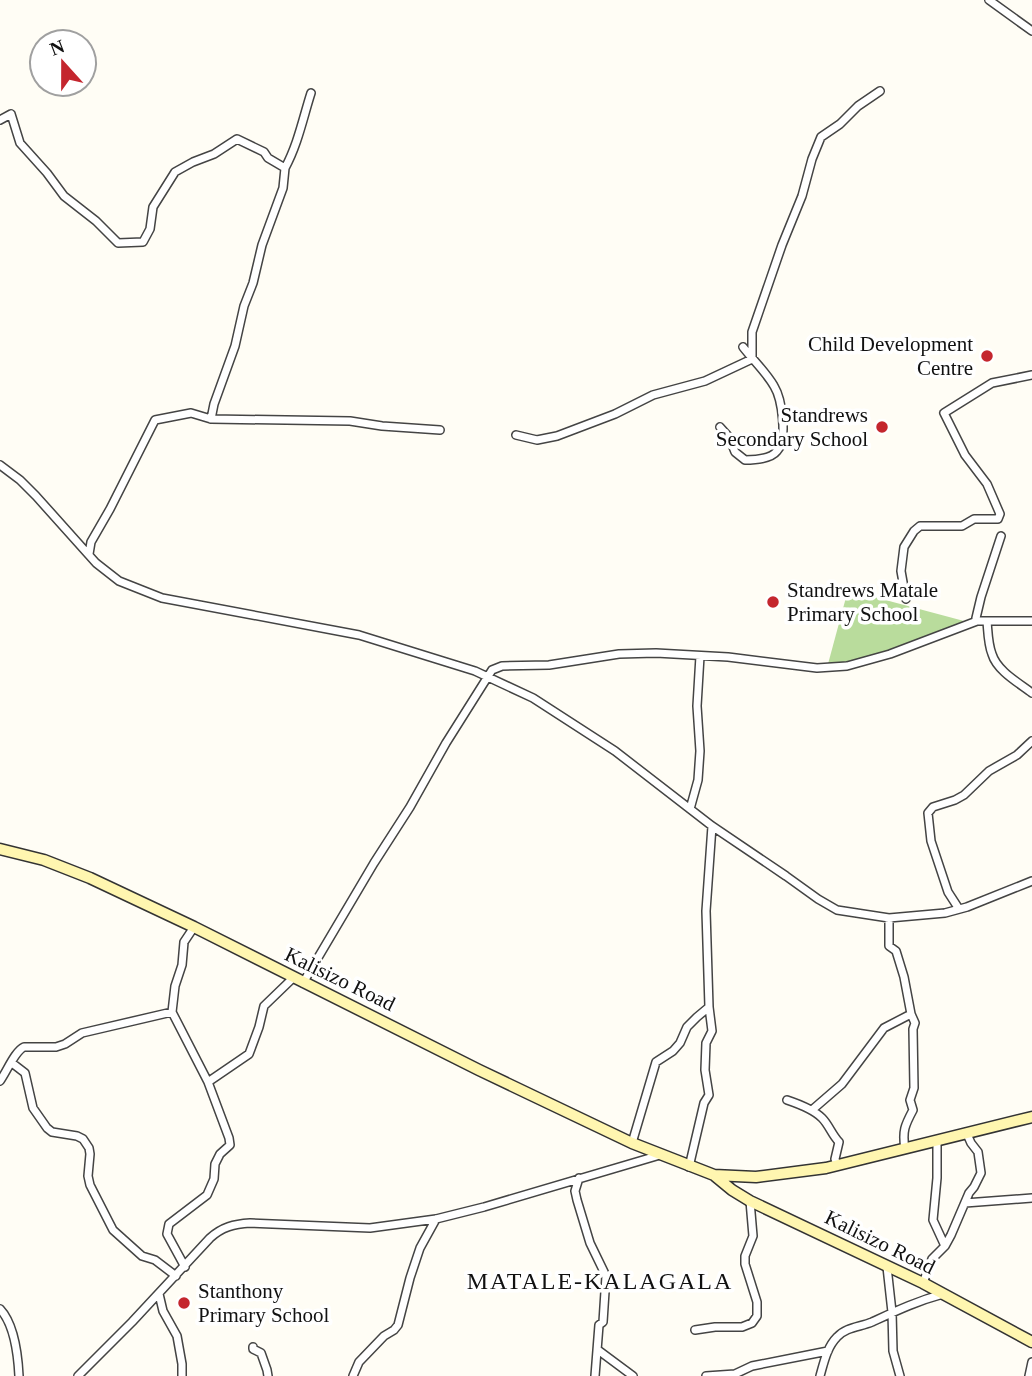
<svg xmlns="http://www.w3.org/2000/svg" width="1032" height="1376" viewBox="0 0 1032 1376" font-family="Georgia,serif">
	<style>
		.forest { fill: #b9dc9c }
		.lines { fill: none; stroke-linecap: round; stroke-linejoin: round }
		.street-casing { stroke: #444; stroke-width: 10 }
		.secondary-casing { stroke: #333; stroke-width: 13 }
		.street { stroke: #fff; stroke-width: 7 }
		.secondary { stroke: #fff6b0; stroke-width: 10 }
		.poi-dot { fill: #c4262e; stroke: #fff; stroke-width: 2.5 }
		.labels { text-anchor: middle; stroke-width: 7; stroke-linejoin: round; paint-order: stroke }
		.poi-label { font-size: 21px; fill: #111; stroke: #fff; text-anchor: end }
		.street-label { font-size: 21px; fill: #111; stroke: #fff }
		.quarter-label { font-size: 24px; letter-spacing: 2px; fill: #111; stroke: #fff }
	</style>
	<rect width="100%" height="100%" fill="#fffdf5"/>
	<!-- forest -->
	<path class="forest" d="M848 590 964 621 963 624 867 658 845 663 828 664Z"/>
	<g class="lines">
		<!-- street casing -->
		<g class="street-casing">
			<path id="street" d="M989 0 1032 31
				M0 120 11 114 20 143 47 173 64 196 96 221 118 243 143 242 150 229 153 207 175 172 193 162 214 154 237 139 264 152 268 158 285 168C298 144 303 118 311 93
				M211 419 214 404 235 346 244 306 253 283 262 245 283 188 285 168
				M720 427 729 437 735 452 745 460C754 460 771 459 777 451 788 440 782 399 774 386 766 372 753 360 743 347
				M516 435 537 440 557 436 615 414 653 395 705 381 752 359V332L782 245 802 196 812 159 821 137 840 124 858 106 880 91
				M0 465 20 480 36 496 96 563 119 581 162 598 359 635 475 671 533 698 615 751 712 826 786 876 818 899 837 910 889 918 945 913 967 907 1032 881
				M89 554 91 542 110 509 155 420 191 413 211 419 350 421 382 426 440 430
				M906 599 901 571 904 547 914 531 920 526H962L974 519H998L1000 514 987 484 965 455 944 413 992 383 1032 375
				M976 618 981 597 1001 536
				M987 621C988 632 988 644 992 654 997 671 1019 683 1032 693
				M690 809 698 780 700 751 697 706 700 656
				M959 909 948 892 931 841 928 813 933 807 955 800 964 795 989 771 1017 755 1032 741
				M889 918V946L896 951 904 977 911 1014 915 1023 913 1029 914 1088 910 1100 913 1110C905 1125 902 1131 905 1149
				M303 983 374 863 410 807 446 743 492 670 502 666 549 665 619 654 656 653 728 657 817 668 847 666 890 654 977 621H1032
				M172 1012 208 1082 249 1054 259 1027 264 1006 293 978
				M12 1063 25 1073 33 1108 47 1128 52 1132 77 1136 83 1139 89 1148 90 1154 88 1176 90 1185 113 1230 142 1256 155 1260 176 1276
				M0 1081C7 1071 15 1051 24 1047H56L65 1044 82 1033 172 1012 175 986 182 965 184 942 194 927
				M787 1100C799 1104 813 1109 822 1118 829 1125 832 1135 839 1142L835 1159 837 1165
				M812 1110 842 1084 884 1028 911 1014
				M937 1141V1178L933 1220 945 1246
				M632 1143 656 1062 673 1051 680 1043 687 1027 697 1017 709 1007 706 911 712 826
				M689 1167 704 1103 709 1095 705 1070 706 1043 712 1031 709 1007
				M579 1178 575 1191 577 1200 590 1243 606 1276 603 1322 599 1325 595 1376
				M965 1203 1032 1198
				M185 1267 167 1234 169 1224 207 1195 214 1179 215 1164 220 1154 230 1145 229 1138 208 1082
				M887 1267 892 1312 893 1351 900 1376
				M923 1283 932 1259 945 1246 951 1235 969 1193 974 1187 981 1173 978 1152 971 1143 967 1134
				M159 1294 163 1311 177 1336 182 1364V1376
				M0 1309C14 1324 18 1356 19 1376
				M695 1330 715 1327H742L752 1323 757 1316V1302L745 1264V1256L753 1236 750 1201
				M253 1347V1349L261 1353 267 1370 268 1376
				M598 1350 633 1376
				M78 1376 132 1322 210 1238C222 1227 234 1224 250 1223L370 1228 436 1219 484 1207 660 1155
				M353 1376 359 1362 384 1336 394 1330 398 1325 410 1278 420 1248 436 1219
				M706 1376 735 1374 752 1366 828 1351
				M820 1376C824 1362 827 1347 837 1337 846 1327 860 1327 872 1322 896 1311 917 1301 943 1294
				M1029 1376 1032 1362"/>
		</g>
		<!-- secondary casing -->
		<g class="secondary-casing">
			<path id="secondary" d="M0 849 44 860 90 878 194 927 479 1070 632 1143 714 1175 756 1177 826 1168 1032 1117
				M715 1176 732 1190 750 1201 923 1283 1032 1342"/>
		</g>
		<!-- street -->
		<use href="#street" class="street"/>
		<!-- secondary -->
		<use href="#secondary" class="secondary"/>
	</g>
	<!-- markers -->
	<g class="poi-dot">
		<circle cx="987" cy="356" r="7"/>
		<circle cx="882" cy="427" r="7"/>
		<circle cx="773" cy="602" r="7"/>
		<circle cx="184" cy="1303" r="7"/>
	</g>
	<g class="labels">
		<!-- poi labels -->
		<g class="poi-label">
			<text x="973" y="351">Child Development<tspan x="973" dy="24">Centre</tspan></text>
			<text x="868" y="422">Standrews<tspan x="868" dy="24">Secondary School</tspan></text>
			<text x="787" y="597" text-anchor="start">Standrews Matale<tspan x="787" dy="24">Primary School</tspan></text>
			<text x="198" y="1298" text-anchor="start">Stanthony<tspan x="198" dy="24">Primary School</tspan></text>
		</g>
		<!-- street labels -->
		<g class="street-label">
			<text transform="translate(340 979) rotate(26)" y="7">Kalisizo Road</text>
			<text transform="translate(880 1242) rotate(26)" y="7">Kalisizo Road</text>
		</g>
		<!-- quarter labels -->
		<g class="quarter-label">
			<text x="600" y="1289">MATALE-KALAGALA</text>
		</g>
	</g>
	<!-- north arrow -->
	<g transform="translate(63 63) rotate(339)"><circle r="33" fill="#ffffff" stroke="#a0a0a0" stroke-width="2"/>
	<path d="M0-5L12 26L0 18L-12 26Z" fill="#c4262e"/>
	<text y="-10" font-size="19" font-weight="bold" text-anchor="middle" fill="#111111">N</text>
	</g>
</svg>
